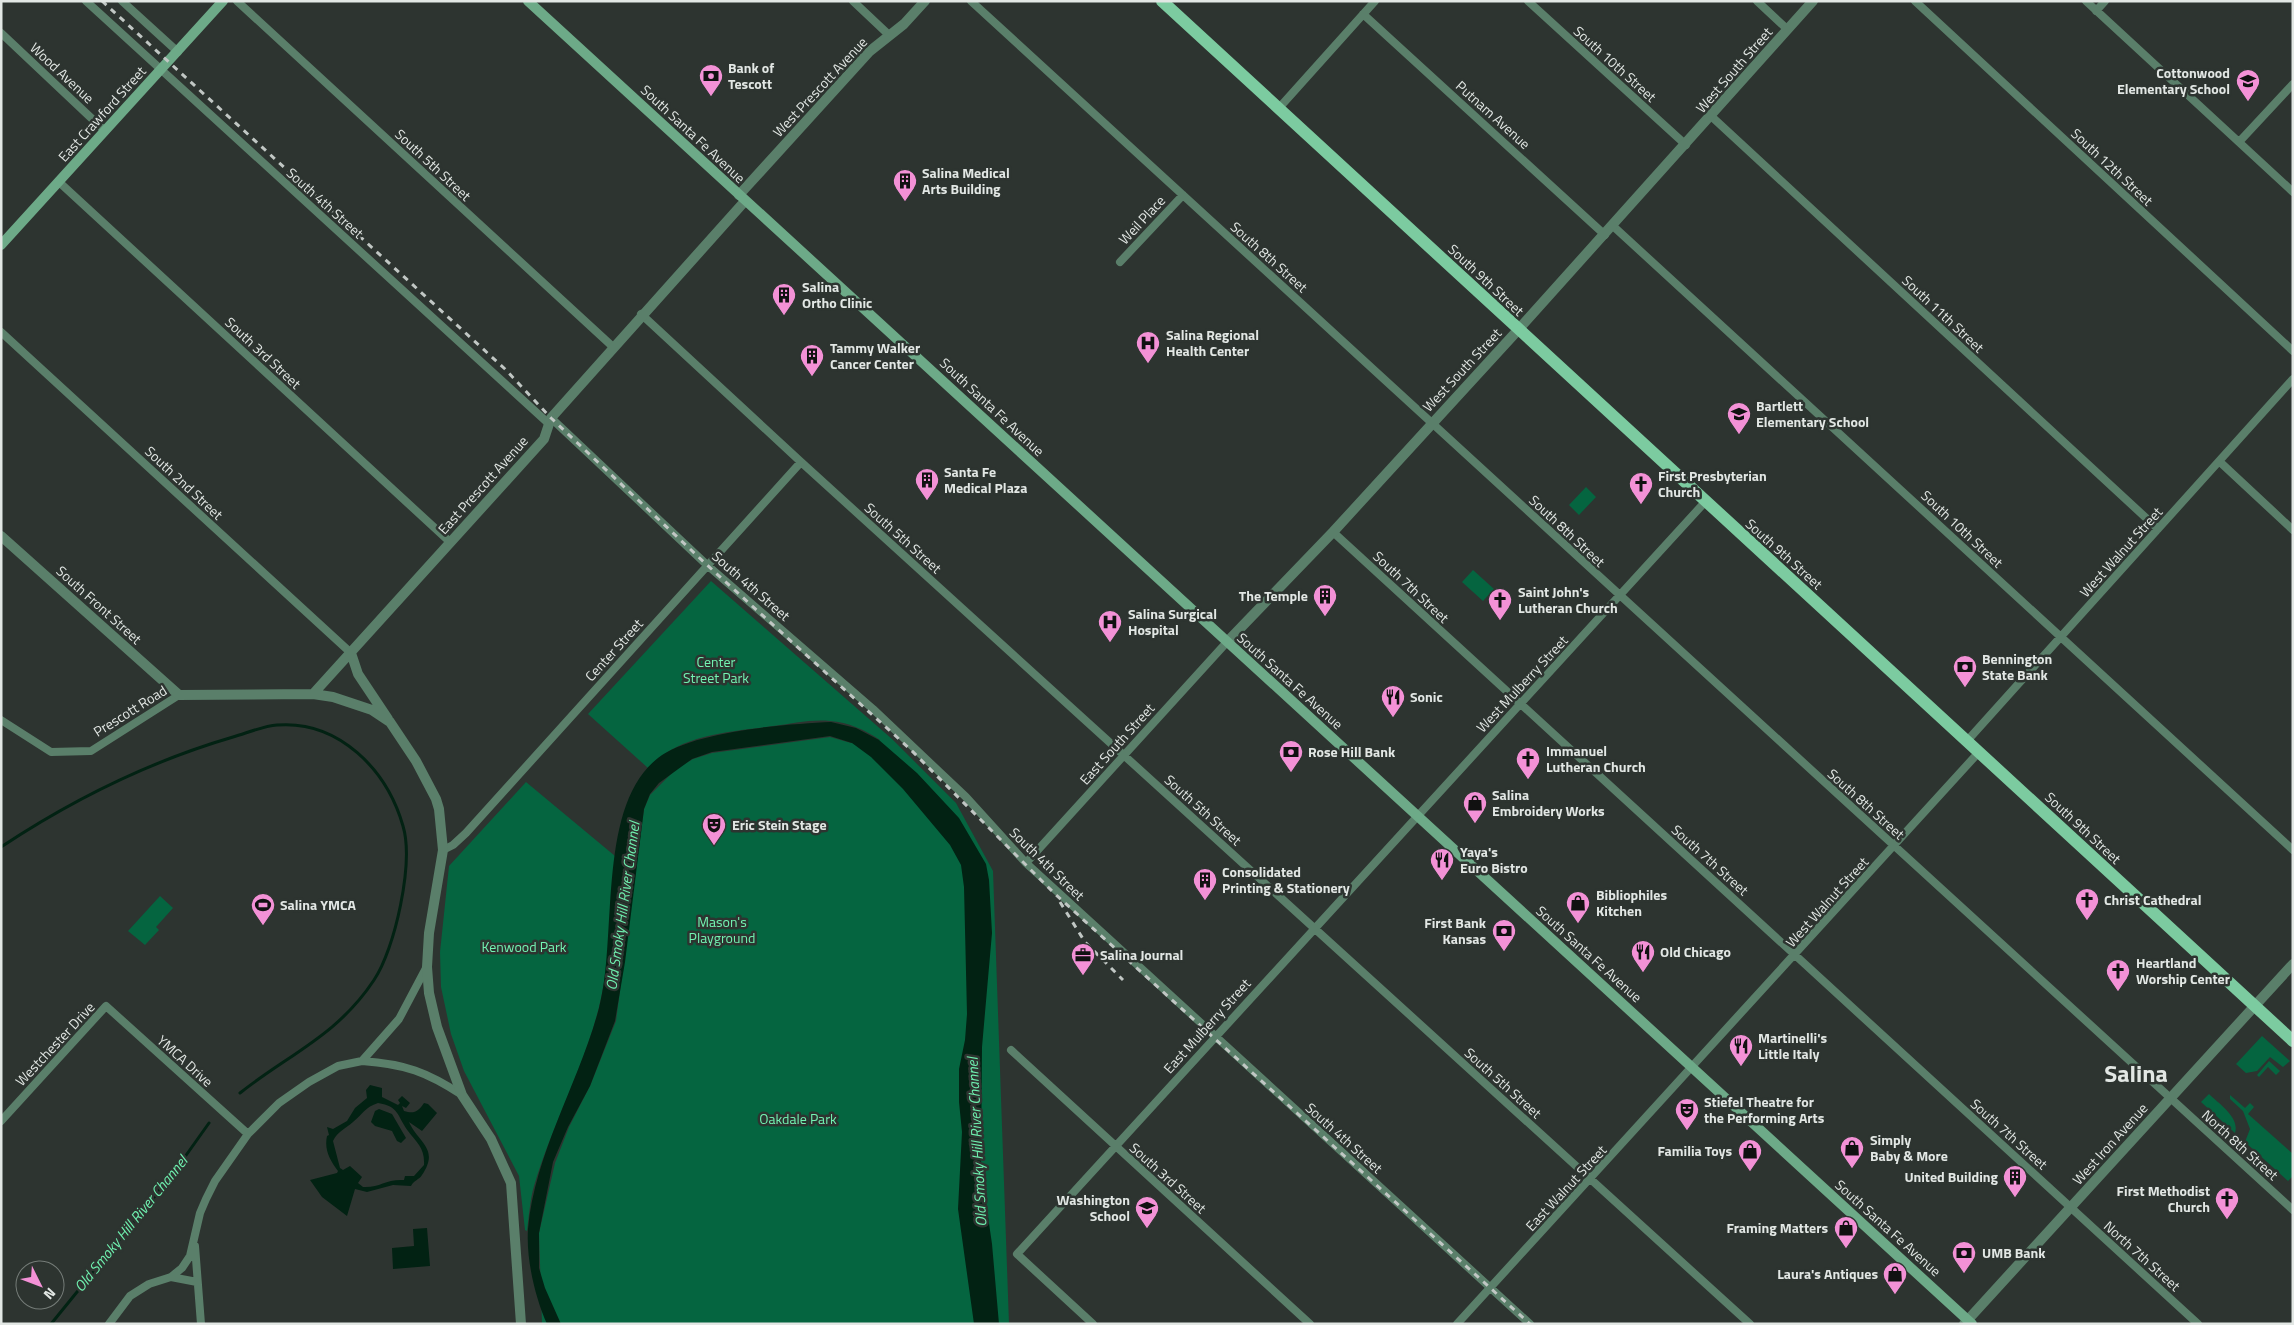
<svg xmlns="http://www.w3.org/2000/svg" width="2294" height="1325" viewBox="0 0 2294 1325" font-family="'Titillium Web',sans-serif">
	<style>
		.green { fill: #056540 }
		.water { fill: #022213; fill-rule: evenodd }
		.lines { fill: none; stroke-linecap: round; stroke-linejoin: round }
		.stream { stroke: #022213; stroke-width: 3 }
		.minor { stroke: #5a7f6a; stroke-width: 8 }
		.tertiary { stroke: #5a7f6a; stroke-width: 10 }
		.secondary { stroke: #6daa88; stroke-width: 10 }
		.primary { stroke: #7ccba0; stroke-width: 12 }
		.rail { stroke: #c1c7c4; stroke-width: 3; stroke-dasharray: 6 6; stroke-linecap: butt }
		.labels { text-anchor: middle; stroke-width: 5; stroke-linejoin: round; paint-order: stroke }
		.street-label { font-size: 14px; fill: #e2e7e4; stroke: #2d3430 }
		.poi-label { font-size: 14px; font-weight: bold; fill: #e2e7e4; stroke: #2d3430; text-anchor: start }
		.park-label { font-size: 14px; fill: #73f4b3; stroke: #2d3430 }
		.water-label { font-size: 15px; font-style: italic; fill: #6ff0af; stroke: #2d3430 }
		.town-label { font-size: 24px; font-weight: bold; fill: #e2e7e4; stroke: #2d3430 }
	</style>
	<rect width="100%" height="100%" fill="#2d3430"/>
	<!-- green -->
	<path class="green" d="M1586 487 1596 497 1579 515 1569 505Z
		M1473 570 1494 589 1483 601 1462 582Z
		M711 581 892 739 956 803 993 871 1009 1324H542L539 1233 555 1163 569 1127 590 1086 616 1021 644 809 650 795 676 769 693 759 712 753 830 737 851 743 880 740C865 730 848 722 830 721 811 719 791 724 773 726 730 732 679 734 648 768L588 714Z
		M526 782 615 856C611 905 611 959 599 1007 584 1068 552 1125 534 1186 530 1200 529 1216 527 1231L525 1230 519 1176 464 1071 451 1034 441 987 440 952 449 866Z
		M160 896 173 908 156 927 159 930 145 945 128 931Z
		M2262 1036 2290 1061 2283 1067 2270 1057 2257 1071 2246 1073 2236 1064Z
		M2269 1061 2280 1071 2276 1075 2268 1067 2259 1077 2257 1075Z
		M2209 1094C2219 1104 2240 1117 2235 1133L2201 1102Z
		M2230 1095 2245 1108 2250 1103 2254 1107 2248 1114 2293 1154V1176L2288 1181 2245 1142 2250 1129 2243 1111 2230 1099Z"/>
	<!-- water -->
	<path class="water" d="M831 722 856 728 879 740 917 773 959 818 986 864 989 880 992 933 982 1047 981 1168 992 1244 999 1324H974L958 1209 962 1132 959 1102V1069L965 1040 967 1014 964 887 961 865 950 845 903 789 871 757 852 743 830 736 712 752 692 759 659 783 650 794 644 809 625 962 615 1021 590 1086 568 1127 553 1162 539 1233V1268L545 1288 561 1324H547C535 1297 526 1259 528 1229 535 1152 579 1083 599 1008 618 938 596 806 658 758 692 731 787 724 831 722Z
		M370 1085 382 1088V1097L398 1105 400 1103 398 1100 402 1096 410 1103 406 1108 402 1106 404 1111C414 1114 418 1112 424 1103L428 1104 437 1113 422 1131 409 1122C418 1143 440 1148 422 1175 419 1180 414 1180 411 1186L393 1185 367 1192 355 1189 347 1216 322 1197 310 1180 337 1173 338 1171C330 1160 324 1150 327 1136L329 1135 327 1127 333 1129 347 1121 355 1108 367 1098 366 1090ZM378 1103C399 1106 397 1116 408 1131 417 1143 425 1148 424 1165L414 1176H405L404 1180C385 1179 380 1188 363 1187L358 1183 362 1177 350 1166 343 1170 340 1168 333 1141C338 1131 345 1129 353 1122 363 1114 365 1107 378 1103Z
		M379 1109 392 1114 406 1138 401 1143 397 1141 392 1131 375 1126 371 1122 375 1111Z
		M427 1228 430 1266 393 1269 392 1248 414 1246 413 1229Z"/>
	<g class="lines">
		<!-- stream -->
		<path class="stream" d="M1 847C72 800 151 761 233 737 247 733 263 726 277 725 339 720 387 770 403 826 414 863 395 949 374 980 337 1036 289 1054 240 1093
			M51 1324 172 1175 209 1123"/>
		<!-- minor -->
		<path class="minor" d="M86 1 548 423
			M122 1 178 52
			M237 1 612 346
			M853 1 889 35
			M971 1C1412 404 1851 808 2293 1210
			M1528 1 1686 145
			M1757 1 1787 29
			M1915 1 2293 351
			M2086 1 2293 192
			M2096 11 2105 1
			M1363 14 1605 235
			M1 33 105 131
			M1279 108 1375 1
			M1711 116 2158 529
			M2239 142 2293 84
			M59 182 450 542
			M1613 226 2293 850
			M1120 262 1183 195
			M641 314 801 462 1750 1324
			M1 332 351 653
			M551 418 707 565 873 709 966 797 1026 863 1530 1324
			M2220 462 2293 530
			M1333 532 2198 1324
			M1 720 51 752 91 751 179 695
			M1967 741 2293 379
			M443 850 453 845 466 833 801 462
			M1026 863 1227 642
			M1011 1050 1310 1324
			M362 1061C405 1064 427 1072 462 1095
			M1 1121 106 1006 248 1134
			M195 1246 201 1324
			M171 1277 197 1282
			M109 1324 130 1296 149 1284 171 1277 182 1268 190 1256 200 1213 206 1199 215 1181 248 1134 279 1103 309 1082 338 1066 362 1061 399 1019 426 968
			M1093 1324 1017 1254 1705 502
			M1457 1324 1979 752"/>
		<!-- tertiary -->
		<path class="tertiary" d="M739 195 870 51 904 24 925 1
			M1 536 179 695 313 694 333 697 372 710 390 722 416 761 436 799 439 809 443 850 429 933 427 967 429 993 437 1027 462 1095 491 1139 511 1183 521 1324
			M1227 642 1333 532 1518 330 1813 1
			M351 653 358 674 388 719
			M313 694 544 439 551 418 745 201
			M1964 1324 2293 964"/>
		<!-- secondary -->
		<path class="secondary" d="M528 1 1972 1324
			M1 245 223 1"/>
		<!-- primary -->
		<path class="primary" d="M1162 1 2293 1041"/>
		<!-- rail -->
		<path class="rail" d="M102 1 505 369 551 418 707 565 910 749 1055 894 1530 1324
			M1060 902 1085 942 1123 980"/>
	</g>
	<!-- icons -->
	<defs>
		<g id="bank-pin" transform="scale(1.25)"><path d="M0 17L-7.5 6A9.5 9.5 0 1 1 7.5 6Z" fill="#f391d6" stroke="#2d3430"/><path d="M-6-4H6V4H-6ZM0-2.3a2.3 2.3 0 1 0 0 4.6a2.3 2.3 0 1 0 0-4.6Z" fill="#111"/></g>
		<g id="school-pin" transform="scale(1.25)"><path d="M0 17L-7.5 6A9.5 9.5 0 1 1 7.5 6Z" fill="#f391d6" stroke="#2d3430"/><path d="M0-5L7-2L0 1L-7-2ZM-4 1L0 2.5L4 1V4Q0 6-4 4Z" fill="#111"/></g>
		<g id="building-pin" transform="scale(1.25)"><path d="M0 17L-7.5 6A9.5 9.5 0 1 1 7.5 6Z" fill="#f391d6" stroke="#2d3430"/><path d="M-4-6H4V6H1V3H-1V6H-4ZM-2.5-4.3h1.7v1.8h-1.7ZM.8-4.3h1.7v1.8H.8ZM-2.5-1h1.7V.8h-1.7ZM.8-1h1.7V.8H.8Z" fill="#111"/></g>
		<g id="hospital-pin" transform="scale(1.25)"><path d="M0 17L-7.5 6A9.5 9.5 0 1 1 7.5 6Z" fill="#f391d6" stroke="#2d3430"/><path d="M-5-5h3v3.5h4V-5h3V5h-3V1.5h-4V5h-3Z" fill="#111"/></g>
		<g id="church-pin" transform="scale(1.25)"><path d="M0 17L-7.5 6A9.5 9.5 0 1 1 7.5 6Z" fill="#f391d6" stroke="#2d3430"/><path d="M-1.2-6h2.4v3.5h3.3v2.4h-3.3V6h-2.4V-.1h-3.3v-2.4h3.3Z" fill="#111"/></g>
		<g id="restaurant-pin" transform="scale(1.25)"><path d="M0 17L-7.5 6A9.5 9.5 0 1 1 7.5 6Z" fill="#f391d6" stroke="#2d3430"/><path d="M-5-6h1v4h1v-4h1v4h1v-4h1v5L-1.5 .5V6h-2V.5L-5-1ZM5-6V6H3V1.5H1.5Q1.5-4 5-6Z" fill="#111"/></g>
		<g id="shop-pin" transform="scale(1.25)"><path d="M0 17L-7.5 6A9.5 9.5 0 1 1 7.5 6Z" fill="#f391d6" stroke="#2d3430"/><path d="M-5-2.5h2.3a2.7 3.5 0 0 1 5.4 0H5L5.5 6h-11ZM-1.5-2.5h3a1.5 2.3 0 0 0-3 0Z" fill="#111"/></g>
		<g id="theatre-pin" transform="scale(1.25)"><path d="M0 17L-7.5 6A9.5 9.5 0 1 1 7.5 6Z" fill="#f391d6" stroke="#2d3430"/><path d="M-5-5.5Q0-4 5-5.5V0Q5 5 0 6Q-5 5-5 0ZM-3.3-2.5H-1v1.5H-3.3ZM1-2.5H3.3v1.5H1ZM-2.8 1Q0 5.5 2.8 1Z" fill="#111"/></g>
		<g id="stadium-pin" transform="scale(1.25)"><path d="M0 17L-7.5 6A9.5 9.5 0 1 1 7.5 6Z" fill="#f391d6" stroke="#2d3430"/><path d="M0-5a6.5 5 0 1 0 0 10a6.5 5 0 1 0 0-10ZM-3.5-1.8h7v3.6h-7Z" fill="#111"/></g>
		<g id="office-pin" transform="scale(1.25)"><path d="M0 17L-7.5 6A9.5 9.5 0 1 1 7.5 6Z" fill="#f391d6" stroke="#2d3430"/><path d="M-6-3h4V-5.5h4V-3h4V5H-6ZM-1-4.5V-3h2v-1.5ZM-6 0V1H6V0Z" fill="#111"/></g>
	</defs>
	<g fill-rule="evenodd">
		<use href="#bank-pin" x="711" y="76"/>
		<use href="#school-pin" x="2248" y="81"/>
		<use href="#building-pin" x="905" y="181"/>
		<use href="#building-pin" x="784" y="295"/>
		<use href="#hospital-pin" x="1148" y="343"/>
		<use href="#building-pin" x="812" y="356"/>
		<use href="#school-pin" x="1739" y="414"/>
		<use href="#building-pin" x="927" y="480"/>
		<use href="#church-pin" x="1641" y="484"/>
		<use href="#building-pin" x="1325" y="596"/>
		<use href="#church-pin" x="1500" y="600"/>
		<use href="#hospital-pin" x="1110" y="622"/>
		<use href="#bank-pin" x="1965" y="667"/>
		<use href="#restaurant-pin" x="1393" y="697"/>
		<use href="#bank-pin" x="1291" y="752"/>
		<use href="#church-pin" x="1528" y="759"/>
		<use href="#shop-pin" x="1475" y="803"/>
		<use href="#theatre-pin" x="714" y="825"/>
		<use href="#restaurant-pin" x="1442" y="860"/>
		<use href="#building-pin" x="1205" y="880"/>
		<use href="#church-pin" x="2087" y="900"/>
		<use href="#shop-pin" x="1578" y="903"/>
		<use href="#stadium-pin" x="263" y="905"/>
		<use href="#bank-pin" x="1504" y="931"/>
		<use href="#restaurant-pin" x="1643" y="952"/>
		<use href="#office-pin" x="1083" y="955"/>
		<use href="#church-pin" x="2118" y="971"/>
		<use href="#restaurant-pin" x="1741" y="1046"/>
		<use href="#theatre-pin" x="1687" y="1110"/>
		<use href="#shop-pin" x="1852" y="1148"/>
		<use href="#shop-pin" x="1750" y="1151"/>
		<use href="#building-pin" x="2015" y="1177"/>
		<use href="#church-pin" x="2227" y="1199"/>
		<use href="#school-pin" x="1147" y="1208"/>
		<use href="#shop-pin" x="1846" y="1228"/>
		<use href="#bank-pin" x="1964" y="1253"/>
		<use href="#shop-pin" x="1895" y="1274"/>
	</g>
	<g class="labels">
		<!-- street labels -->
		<g class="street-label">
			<text transform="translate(1615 64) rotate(42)" y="5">South 10th Street</text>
			<text transform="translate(1734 70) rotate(-49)" y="5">West South Street</text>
			<text transform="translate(62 73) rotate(43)" y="5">Wood Avenue</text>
			<text transform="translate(820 87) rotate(-47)" y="5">West Prescott Avenue</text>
			<text transform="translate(102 114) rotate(-48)" y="5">East Crawford Street</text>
			<text transform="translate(1493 115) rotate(42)" y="5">Putnam Avenue</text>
			<text transform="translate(693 134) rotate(43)" y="5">South Santa Fe Avenue</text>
			<text transform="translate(433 165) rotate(43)" y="5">South 5th Street</text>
			<text transform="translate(2112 167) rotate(43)" y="5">South 12th Street</text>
			<text transform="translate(325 203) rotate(42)" y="5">South 4th Street</text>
			<text transform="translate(1142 220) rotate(-47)" y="5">Weil Place</text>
			<text transform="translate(1269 257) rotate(42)" y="5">South 8th Street</text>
			<text transform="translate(1486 280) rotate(43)" y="5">South 9th Street</text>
			<text transform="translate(1943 314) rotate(43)" y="5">South 11th Street</text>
			<text transform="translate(263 353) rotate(43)" y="5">South 3rd Street</text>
			<text transform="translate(1462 370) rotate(-47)" y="5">West South Street</text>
			<text transform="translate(992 407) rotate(43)" y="5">South Santa Fe Avenue</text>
			<text transform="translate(184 483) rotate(43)" y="5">South 2nd Street</text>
			<text transform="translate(483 485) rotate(-48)" y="5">East Prescott Avenue</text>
			<text transform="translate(1962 529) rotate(43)" y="5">South 10th Street</text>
			<text transform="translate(1567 531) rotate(43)" y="5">South 8th Street</text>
			<text transform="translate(903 538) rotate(42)" y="5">South 5th Street</text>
			<text transform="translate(2121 552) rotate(-48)" y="5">West Walnut Street</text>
			<text transform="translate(1784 554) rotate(42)" y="5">South 9th Street</text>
			<text transform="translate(751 586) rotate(41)" y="5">South 4th Street</text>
			<text transform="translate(1411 587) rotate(43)" y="5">South 7th Street</text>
			<text transform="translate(99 605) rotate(42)" y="5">South Front Street</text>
			<text transform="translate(614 650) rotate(-48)" y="5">Center Street</text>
			<text transform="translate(1290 681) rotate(42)" y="5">South Santa Fe Avenue</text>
			<text transform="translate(1522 684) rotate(-47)" y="5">West Mulberry Street</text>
			<text transform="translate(130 711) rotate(-32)" y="5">Prescott Road</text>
			<text transform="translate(1117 744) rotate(-48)" y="5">East South Street</text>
			<text transform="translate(1866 804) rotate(42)" y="5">South 8th Street</text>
			<text transform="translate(1203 810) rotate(42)" y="5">South 5th Street</text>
			<text transform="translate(2083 828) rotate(43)" y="5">South 9th Street</text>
			<text transform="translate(1710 860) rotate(42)" y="5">South 7th Street</text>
			<text transform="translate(1047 864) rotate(44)" y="5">South 4th Street</text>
			<text transform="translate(1827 902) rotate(-48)" y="5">West Walnut Street</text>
			<text transform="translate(1589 954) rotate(42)" y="5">South Santa Fe Avenue</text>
			<text transform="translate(1207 1026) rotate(-48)" y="5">East Mulberry Street</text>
			<text transform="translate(55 1044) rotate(-47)" y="5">Westchester Drive</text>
			<text transform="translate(185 1061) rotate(42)" y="5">YMCA Drive</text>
			<text transform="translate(1503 1083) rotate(42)" y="5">South 5th Street</text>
			<text transform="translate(2009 1134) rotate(42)" y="5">South 7th Street</text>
			<text transform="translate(1344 1138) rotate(42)" y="5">South 4th Street</text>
			<text transform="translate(2110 1144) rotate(-48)" y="5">West Iron Avenue</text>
			<text transform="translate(2240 1145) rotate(42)" y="5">North 8th Street</text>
			<text transform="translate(1168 1178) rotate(42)" y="5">South 3rd Street</text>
			<text transform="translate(1566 1188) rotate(-47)" y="5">East Walnut Street</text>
			<text transform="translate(1888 1228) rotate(42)" y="5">South Santa Fe Avenue</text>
			<text transform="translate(2142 1256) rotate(42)" y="5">North 7th Street</text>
		</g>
		<!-- poi labels -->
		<g class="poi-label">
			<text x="728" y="73">Bank of<tspan x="728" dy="16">Tescott</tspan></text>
			<text x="2230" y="78" text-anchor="end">Cottonwood<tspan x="2230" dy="16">Elementary School</tspan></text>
			<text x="922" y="178">Salina Medical<tspan x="922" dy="16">Arts Building</tspan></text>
			<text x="802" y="292">Salina<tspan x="802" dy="16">Ortho Clinic</tspan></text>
			<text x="1166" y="340">Salina Regional<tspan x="1166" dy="16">Health Center</tspan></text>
			<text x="830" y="353">Tammy Walker<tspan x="830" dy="16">Cancer Center</tspan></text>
			<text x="1756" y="411">Bartlett<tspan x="1756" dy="16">Elementary School</tspan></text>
			<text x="944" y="477">Santa Fe<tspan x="944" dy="16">Medical Plaza</tspan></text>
			<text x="1658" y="481">First Presbyterian<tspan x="1658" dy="16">Church</tspan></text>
			<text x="1518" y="597">Saint John's<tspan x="1518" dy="16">Lutheran Church</tspan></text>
			<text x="1308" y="601" text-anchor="end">The Temple</text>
			<text x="1128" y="619">Salina Surgical<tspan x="1128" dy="16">Hospital</tspan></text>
			<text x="1982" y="664">Bennington<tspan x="1982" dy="16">State Bank</tspan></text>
			<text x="1410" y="702">Sonic</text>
			<text x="1546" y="756">Immanuel<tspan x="1546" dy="16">Lutheran Church</tspan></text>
			<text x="1308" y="757">Rose Hill Bank</text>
			<text x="1492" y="800">Salina<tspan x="1492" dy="16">Embroidery Works</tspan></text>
			<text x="732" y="830">Eric Stein Stage</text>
			<text x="1460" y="857">Yaya's<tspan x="1460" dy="16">Euro Bistro</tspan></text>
			<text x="1222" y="877">Consolidated<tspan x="1222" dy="16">Printing &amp; Stationery</tspan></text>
			<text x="1596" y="900">Bibliophiles<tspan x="1596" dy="16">Kitchen</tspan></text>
			<text x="2104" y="905">Christ Cathedral</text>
			<text x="280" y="910">Salina YMCA</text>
			<text x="1486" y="928" text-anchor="end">First Bank<tspan x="1486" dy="16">Kansas</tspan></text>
			<text x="1660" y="957">Old Chicago</text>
			<text x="1100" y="960">Salina Journal</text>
			<text x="2136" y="968">Heartland<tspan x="2136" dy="16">Worship Center</tspan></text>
			<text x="1758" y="1043">Martinelli's<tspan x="1758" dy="16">Little Italy</tspan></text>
			<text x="1704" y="1107">Stiefel Theatre for<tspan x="1704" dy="16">the Performing Arts</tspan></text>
			<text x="1870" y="1145">Simply<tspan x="1870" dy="16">Baby &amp; More</tspan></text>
			<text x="1732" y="1156" text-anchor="end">Familia Toys</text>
			<text x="1998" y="1182" text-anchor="end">United Building</text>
			<text x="2210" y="1196" text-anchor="end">First Methodist<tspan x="2210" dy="16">Church</tspan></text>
			<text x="1130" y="1205" text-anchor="end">Washington<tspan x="1130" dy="16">School</tspan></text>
			<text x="1828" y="1233" text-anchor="end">Framing Matters</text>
			<text x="1982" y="1258">UMB Bank</text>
			<text x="1878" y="1279" text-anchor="end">Laura's Antiques</text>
		</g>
		<!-- park labels -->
		<g class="park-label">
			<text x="716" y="667">Center<tspan x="716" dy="16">Street Park</tspan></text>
			<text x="722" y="927">Mason's<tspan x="722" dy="16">Playground</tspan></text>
			<text x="524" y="952">Kenwood Park</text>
			<text x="798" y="1124">Oakdale Park</text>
		</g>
		<!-- water labels -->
		<g class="water-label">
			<text transform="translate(623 906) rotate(-82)" y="5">Old Smoky Hill River Channel</text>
			<text transform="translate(977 1142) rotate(-93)" y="5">Old Smoky Hill River Channel</text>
			<text transform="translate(131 1224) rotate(-51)" y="5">Old Smoky Hill River Channel</text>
		</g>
		<!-- town labels -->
		<g class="town-label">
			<text x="2136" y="1082">Salina</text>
		</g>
	</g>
	<!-- border -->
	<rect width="2294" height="1325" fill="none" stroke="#e2e7e4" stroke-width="5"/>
	<!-- north arrow -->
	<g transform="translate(40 1285) rotate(132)"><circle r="24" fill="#2d3430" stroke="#757c78"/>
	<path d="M0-4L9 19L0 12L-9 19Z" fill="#f391d6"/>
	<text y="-8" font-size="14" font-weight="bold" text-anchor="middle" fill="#e2e7e4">N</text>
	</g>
</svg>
